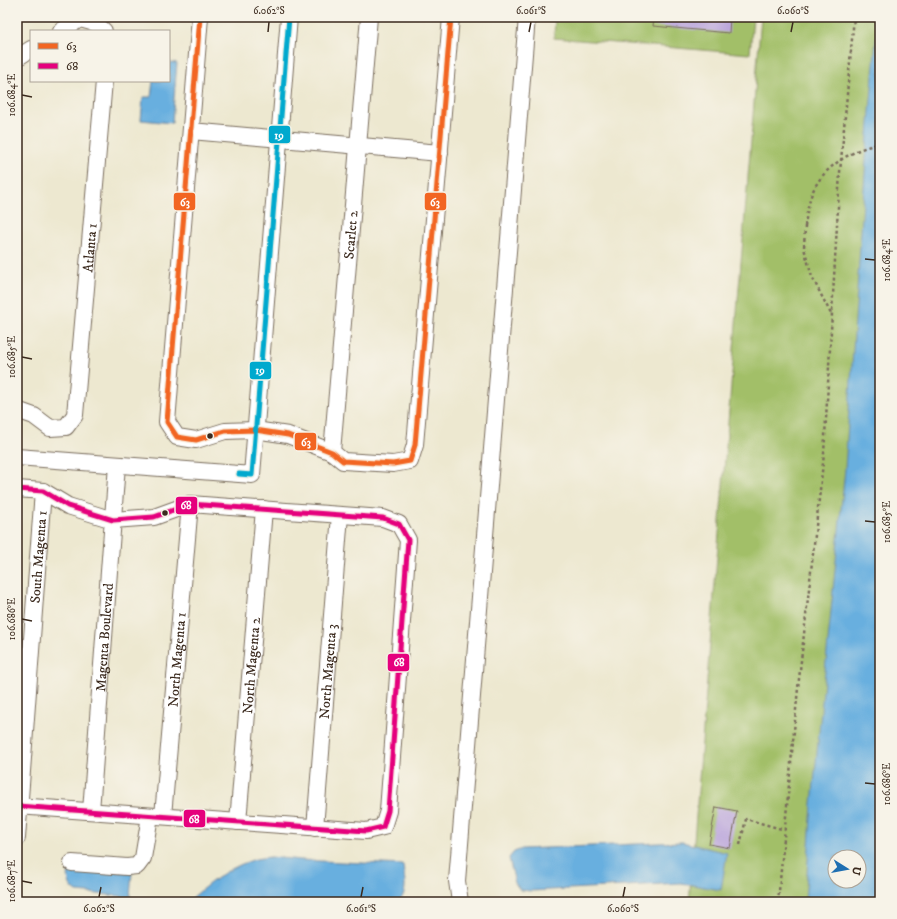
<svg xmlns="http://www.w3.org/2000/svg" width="897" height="919" viewBox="0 0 897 919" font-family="'IM FELL DW Pica',serif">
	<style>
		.green { fill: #a2bf67; stroke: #6e7442; fill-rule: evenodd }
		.water { fill: #68afdf; stroke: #526c7e; fill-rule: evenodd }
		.building { fill: #bca7dc }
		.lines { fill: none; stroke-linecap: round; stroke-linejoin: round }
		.minor-casing { stroke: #796c5c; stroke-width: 18 }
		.path { stroke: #796c5c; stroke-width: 2.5; stroke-dasharray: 3 3; stroke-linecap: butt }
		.minor { stroke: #fff; stroke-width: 16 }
		.path-bridge { stroke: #796c5c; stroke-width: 2.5; stroke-dasharray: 3 3; stroke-linecap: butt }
		.bus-1-casing { stroke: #f7f3e8; stroke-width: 8 }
		.bus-2-casing { stroke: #f7f3e8; stroke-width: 8 }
		.bus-3-casing { stroke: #f7f3e8; stroke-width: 8 }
		.bus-1 { stroke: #f26522; stroke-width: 5 }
		.bus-2 { stroke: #e5007d; stroke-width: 5 }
		.bus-3 { stroke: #00a9ce; stroke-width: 5 }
		.ticks { fill: none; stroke: #3b2a1e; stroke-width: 1.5 }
		.bus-dot { fill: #3b2a1e; stroke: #f7f3e8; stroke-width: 1.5 }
		.labels { text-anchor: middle; stroke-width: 4; stroke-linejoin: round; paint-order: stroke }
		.street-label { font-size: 14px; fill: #3b2a1e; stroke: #f7f3e8 }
		.line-badge { stroke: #f7f3e8; stroke-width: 1.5 }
		.badge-label { font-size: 11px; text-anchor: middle; font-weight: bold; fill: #fff }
		.neatline { fill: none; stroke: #3b2a1e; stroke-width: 1.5 }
		.ticks-label { font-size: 10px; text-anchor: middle; fill: #3b2a1e }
	</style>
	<rect width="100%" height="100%" fill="#f7f3e8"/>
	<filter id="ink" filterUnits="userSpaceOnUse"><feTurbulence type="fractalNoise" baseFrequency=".025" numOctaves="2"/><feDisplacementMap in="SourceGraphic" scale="8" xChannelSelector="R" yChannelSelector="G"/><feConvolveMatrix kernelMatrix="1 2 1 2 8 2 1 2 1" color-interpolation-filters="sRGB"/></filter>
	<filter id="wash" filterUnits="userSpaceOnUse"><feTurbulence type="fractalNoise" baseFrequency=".012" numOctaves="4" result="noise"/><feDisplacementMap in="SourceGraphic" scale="16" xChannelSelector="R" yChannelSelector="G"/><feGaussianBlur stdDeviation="0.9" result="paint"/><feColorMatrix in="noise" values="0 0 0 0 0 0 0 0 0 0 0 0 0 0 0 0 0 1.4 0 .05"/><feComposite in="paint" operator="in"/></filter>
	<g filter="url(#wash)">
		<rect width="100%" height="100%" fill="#ede8d0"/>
		<!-- green -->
		<path class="green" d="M555 17H753L750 54 554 38Z
			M761 17H880V902H689ZM835 857H859V881H835Z"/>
		<!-- water -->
		<path class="water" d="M878 17H880V884L878 902H805L812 803 845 469 866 158ZM835 857H859V881H835Z
			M169 62 177 63 172 123 141 120 143 97H151L153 81H169Z
			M682 842 727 853 721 890 681 883 531 891 520 890 515 883 509 858 514 852 522 849Z
			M271 857 301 860 403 865C404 878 409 893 398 902H188C206 885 226 869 250 861 256 858 264 858 271 857Z
			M69 870 132 872 130 897 77 892C69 887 67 879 69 870Z"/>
		<g id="blocks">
			<!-- building -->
			<path class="building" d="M654 17H730L729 33 653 26Z
				M716 807 737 811 730 848 709 844Z"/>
		</g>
	</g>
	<g filter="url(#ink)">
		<use href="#blocks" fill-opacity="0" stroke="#796c5c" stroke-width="1"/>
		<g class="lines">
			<!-- minor casing -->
			<g class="minor-casing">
				<g id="minor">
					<path d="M200 17 167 422 177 437 196 440 225 431 255 430 288 435 332 452 343 461 393 464 410 461 415 445 451 17"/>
					<path d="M61 31 80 19 95 23 104 31"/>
					<path d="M17 58 31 49"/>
					<path d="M191 131 440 153"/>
					<path id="s1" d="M17 410 34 416 50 428 66 427 75 415 104 81"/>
					<path id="s2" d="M332 452 369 17"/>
					<path d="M17 457 252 475 289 17"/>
					<path d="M17 489 43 491 68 506 113 520 154 517 190 504 383 518 399 524 408 540 388 811 383 827 366 831 17 806"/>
					<path id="s3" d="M91 811 117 465"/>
					<path id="s4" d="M163 816 190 504"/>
					<path id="s5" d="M238 822 264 509"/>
					<path id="s6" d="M315 828 340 515"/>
					<path id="s7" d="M17 838 43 491"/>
					<path d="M72 863 127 867 137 866 143 858 150 816"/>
					<path d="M460 902 457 881 527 17"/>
				</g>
			</g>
			<!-- path -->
			<path class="path" d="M805 226 804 248 812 277 832 316
				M740 845 746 819 785 830
				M778 902 798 688 824 454 840 172 854 17"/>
			<!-- minor -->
			<use href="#minor" class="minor"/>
			<!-- path-bridge -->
			<path class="path-bridge" d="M805 226C807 211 809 195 818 182 830 163 858 147 880 144"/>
			<!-- bus-1 casing -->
			<g class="bus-1-casing">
				<path id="bus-1" d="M200 17 167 422 177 437 196 440 225 431 255 430 288 435 332 452 343 461 393 464 410 461 415 445 451 17"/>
			</g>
			<!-- bus-2 casing -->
			<g class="bus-2-casing">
				<path id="bus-2" d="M17 489 43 491 68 506 113 520 154 517 190 504 383 518 399 524 408 540 388 811 383 827 366 831 17 806"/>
			</g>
			<!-- bus-3 casing -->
			<g class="bus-3-casing">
				<path id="bus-3" d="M239 474 252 475 289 17"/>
			</g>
			<!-- bus-1 -->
			<use href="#bus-1" class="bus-1"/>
			<!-- bus-2 -->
			<use href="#bus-2" class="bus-2"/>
			<!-- bus-3 -->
			<use href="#bus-3" class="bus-3"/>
		</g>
	</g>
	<!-- ticks -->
	<path class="ticks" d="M268 32 269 22M529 32 531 22M791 32 793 22M22 95 32 97M865 259 875 260M22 357 32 359M865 521 875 522M22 619 32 621M865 783 875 784M22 881 32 883M99 897 101 887M361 897 363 887M623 897 625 887"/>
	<!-- markers -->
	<g class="bus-dot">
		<circle cx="210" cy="436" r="3.5"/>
		<circle cx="165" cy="513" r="3.5"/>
	</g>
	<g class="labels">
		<!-- street labels -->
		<g class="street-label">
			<text dy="5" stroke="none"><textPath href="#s2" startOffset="218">Scarlet 2</textPath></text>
			<text dy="5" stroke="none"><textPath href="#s1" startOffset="237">Atlanta 1</textPath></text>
			<text dy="5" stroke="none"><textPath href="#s7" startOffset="282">South Magenta 1</textPath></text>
			<text dy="5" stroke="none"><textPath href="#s3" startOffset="174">Magenta Boulevard</textPath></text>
			<text dy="5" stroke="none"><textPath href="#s4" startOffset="157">North Magenta 1</textPath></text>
			<text dy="5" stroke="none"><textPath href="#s5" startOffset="157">North Magenta 2</textPath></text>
			<text dy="5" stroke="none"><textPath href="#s6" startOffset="157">North Magenta 3</textPath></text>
		</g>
	</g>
	<g class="line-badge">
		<rect x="268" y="125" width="23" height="19" rx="4" fill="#00a9ce"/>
		<rect x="424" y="192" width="23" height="19" rx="4" fill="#f26522"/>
		<rect x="173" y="192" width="23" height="19" rx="4" fill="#f26522"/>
		<rect x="249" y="361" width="23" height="19" rx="4" fill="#00a9ce"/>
		<rect x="294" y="432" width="23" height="19" rx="4" fill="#f26522"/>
		<rect x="175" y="496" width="23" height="19" rx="4" fill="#e5007d"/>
		<rect x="387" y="653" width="23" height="19" rx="4" fill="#e5007d"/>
		<rect x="183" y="809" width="23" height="19" rx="4" fill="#e5007d"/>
	</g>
	<g class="badge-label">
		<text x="279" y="139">19</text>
		<text x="435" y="206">63</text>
		<text x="185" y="206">63</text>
		<text x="260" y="374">19</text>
		<text x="306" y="446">63</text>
		<text x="186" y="509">68</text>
		<text x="399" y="666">68</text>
		<text x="194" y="823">68</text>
	</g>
	<!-- margin -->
	<rect width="897" height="919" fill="none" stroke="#f7f3e8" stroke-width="44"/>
	<!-- legend -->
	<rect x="30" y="30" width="140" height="52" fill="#f7f3e8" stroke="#aca397"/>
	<rect x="38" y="43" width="20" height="6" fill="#f26522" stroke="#aca397"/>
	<text x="66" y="50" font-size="12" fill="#3b2a1e">63</text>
	<rect x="38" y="63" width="20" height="6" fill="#e5007d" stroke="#aca397"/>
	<text x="66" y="70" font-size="12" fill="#3b2a1e">68</text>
	<!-- north arrow -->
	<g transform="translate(847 869) rotate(101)"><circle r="19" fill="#f7f3e8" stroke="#aca397"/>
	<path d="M0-3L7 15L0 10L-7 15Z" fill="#1f6fb2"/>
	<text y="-6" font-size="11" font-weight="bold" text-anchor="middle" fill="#3b2a1e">U</text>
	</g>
	<rect x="22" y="22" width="853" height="875" class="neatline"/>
	<g class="ticks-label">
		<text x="269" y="14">6.062°S</text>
		<text x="531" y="14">6.061°S</text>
		<text x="793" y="14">6.060°S</text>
		<text transform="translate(11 95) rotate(-90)" y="4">106.684°E</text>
		<text transform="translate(886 260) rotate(-90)" y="4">106.684°E</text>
		<text transform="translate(11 357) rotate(-90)" y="4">106.685°E</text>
		<text transform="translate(886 522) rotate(-90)" y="4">106.685°E</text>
		<text transform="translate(11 619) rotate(-90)" y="4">106.686°E</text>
		<text transform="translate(886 784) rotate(-90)" y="4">106.686°E</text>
		<text transform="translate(11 881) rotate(-90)" y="4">106.687°E</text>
		<text x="99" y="912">6.062°S</text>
		<text x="361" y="912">6.061°S</text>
		<text x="623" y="912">6.060°S</text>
	</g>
</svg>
